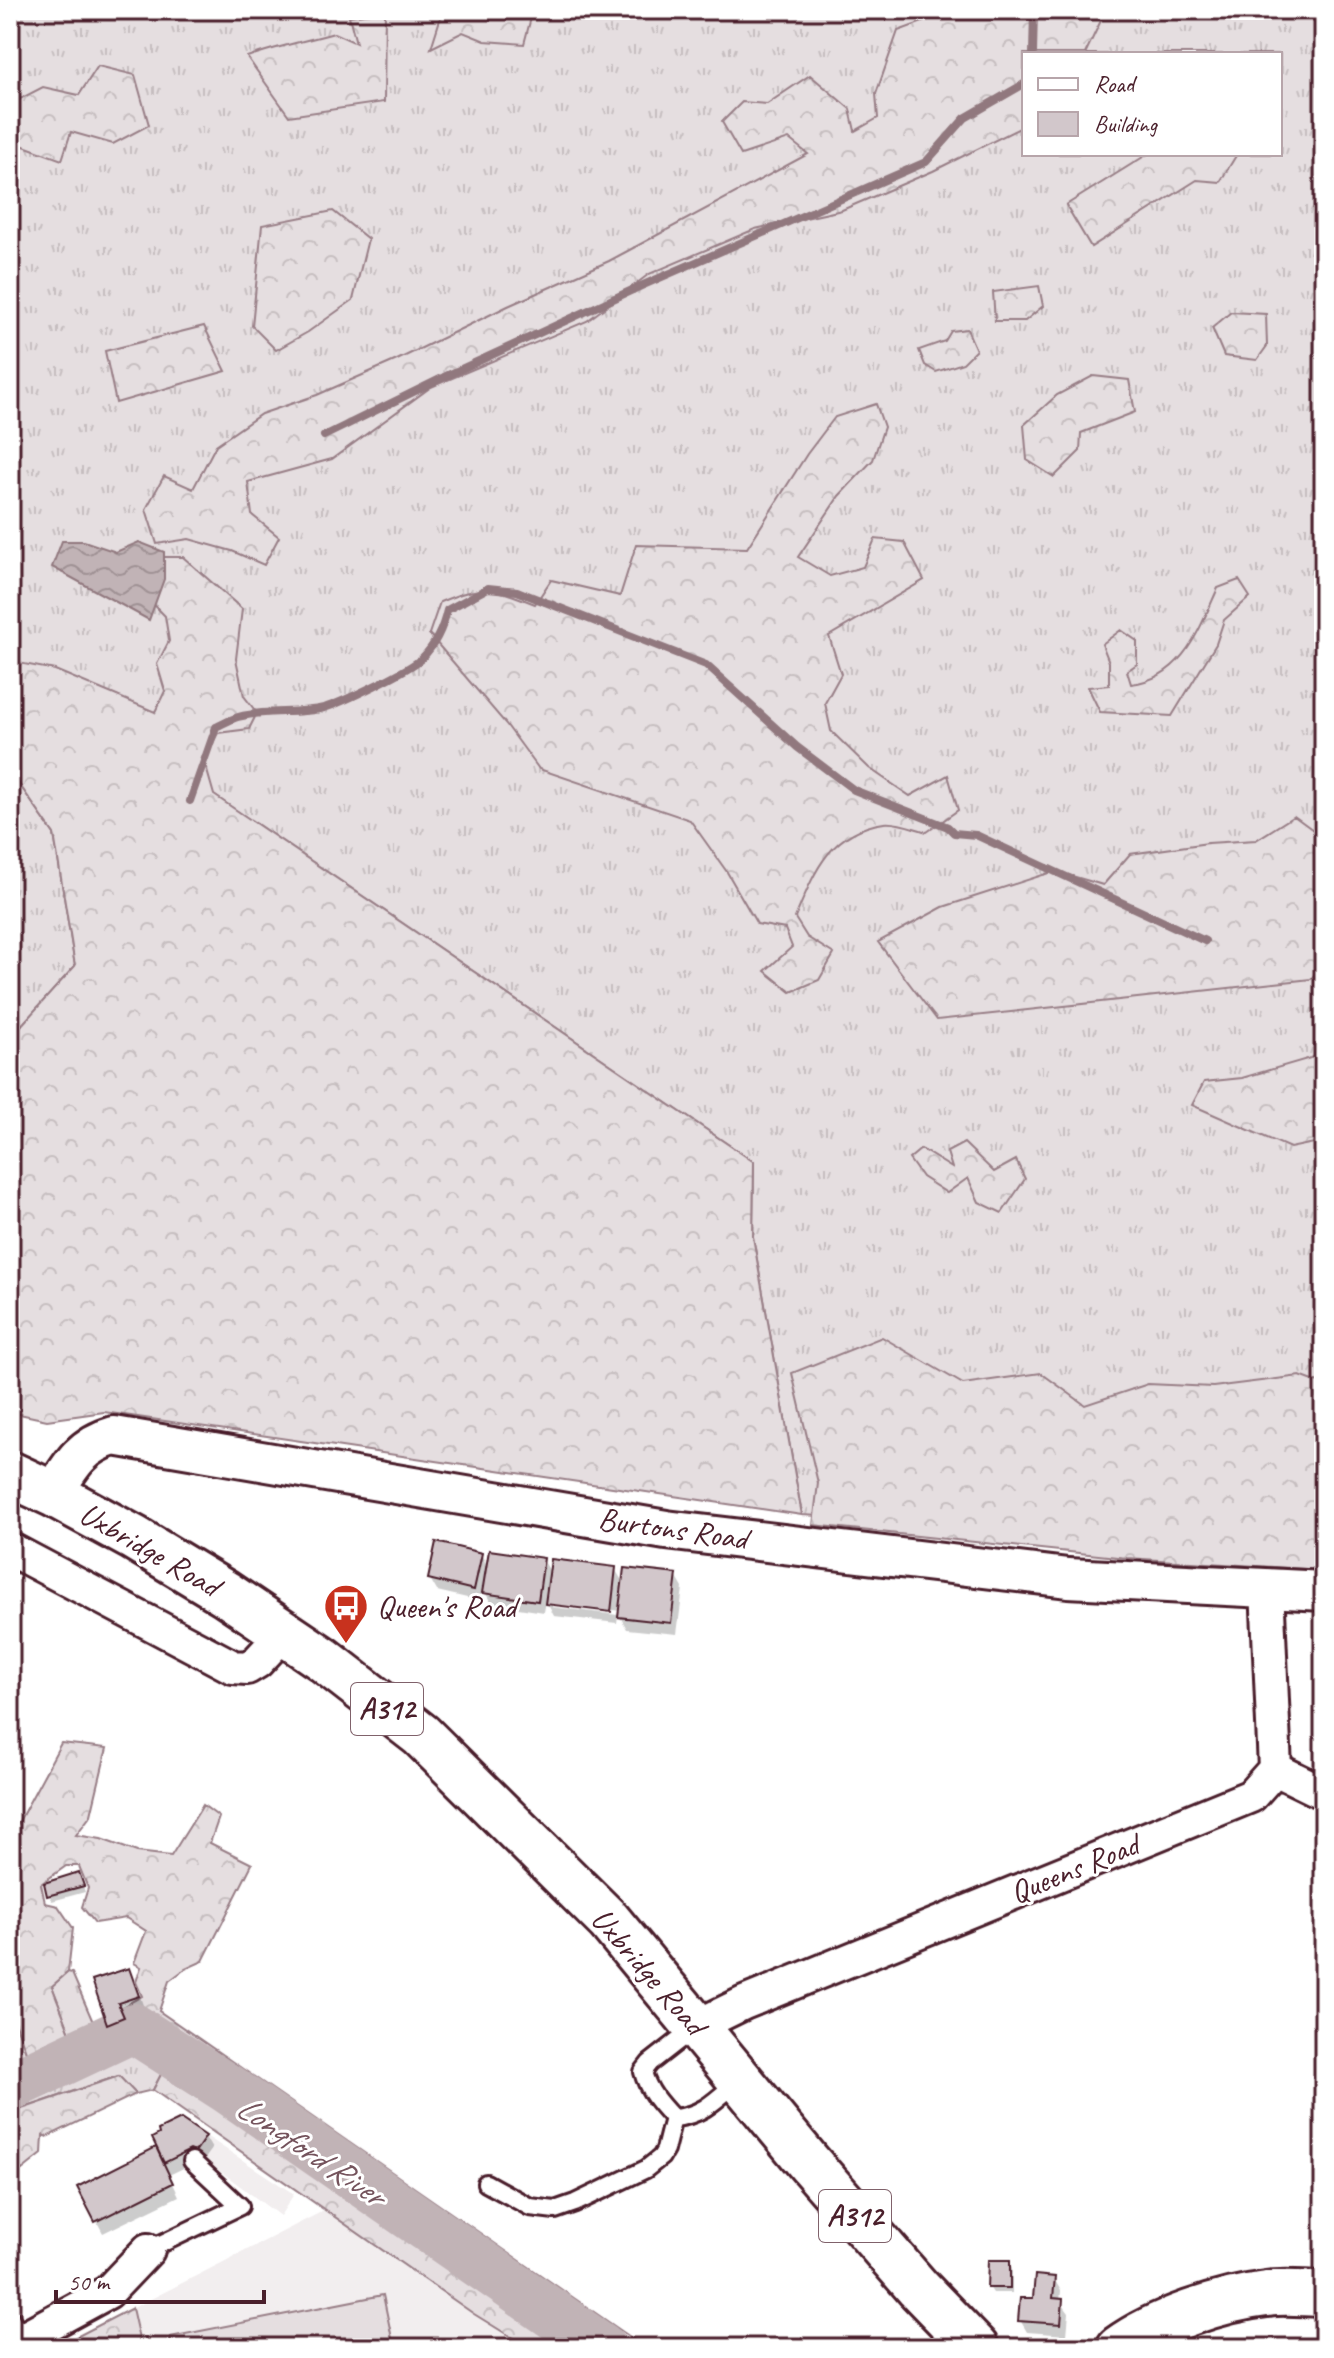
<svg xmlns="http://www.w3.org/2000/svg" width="1334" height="2358" viewBox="0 0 1334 2358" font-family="Caveat,sans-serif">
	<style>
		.built { fill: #f2eeef }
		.grass { fill: url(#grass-tufts); stroke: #987e86; stroke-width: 2; fill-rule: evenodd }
		.forest { fill: url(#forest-crowns); stroke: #987e86; stroke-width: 2 }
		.garden { fill: #e5dee0; stroke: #987e86; stroke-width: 2 }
		.water { fill: url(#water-waves); stroke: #91787e; stroke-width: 2 }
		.shadow { fill: #0003 }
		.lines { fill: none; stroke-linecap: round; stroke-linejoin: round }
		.stream { stroke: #91787e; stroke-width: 8 }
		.river { stroke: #c1b3b6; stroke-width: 50 }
		.building { fill: #d2c7cb; stroke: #4a1f2b; stroke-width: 2 }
		.service-casing { stroke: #4a1f2b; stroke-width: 22 }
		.minor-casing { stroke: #4a1f2b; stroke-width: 38 }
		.tertiary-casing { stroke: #4a1f2b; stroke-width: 44 }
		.primary-casing { stroke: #4a1f2b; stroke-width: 50 }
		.service { stroke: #fff; stroke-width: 16 }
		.minor { stroke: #fff; stroke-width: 32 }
		.tertiary { stroke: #fff; stroke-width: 38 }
		.primary { stroke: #fff; stroke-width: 44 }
		.labels { text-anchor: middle; stroke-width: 6; stroke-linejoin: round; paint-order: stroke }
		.shield { fill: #fff; stroke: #80626b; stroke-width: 2 }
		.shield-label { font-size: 30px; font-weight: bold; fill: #4a1f2b }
		.street-label { font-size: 32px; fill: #4a1f2b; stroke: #fff }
		.poi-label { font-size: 32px; fill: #4a1f2b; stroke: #fff; text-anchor: start }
		.water-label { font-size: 34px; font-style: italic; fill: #74535c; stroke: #fff }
	</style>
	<defs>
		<pattern id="grass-tufts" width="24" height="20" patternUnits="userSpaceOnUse" patternTransform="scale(2)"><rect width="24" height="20" fill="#e5dee0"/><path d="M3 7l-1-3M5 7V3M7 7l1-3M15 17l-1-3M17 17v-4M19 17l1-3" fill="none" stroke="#c6bec0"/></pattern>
		<pattern id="forest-crowns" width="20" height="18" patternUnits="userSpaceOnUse" patternTransform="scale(2)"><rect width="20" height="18" fill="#e5dee0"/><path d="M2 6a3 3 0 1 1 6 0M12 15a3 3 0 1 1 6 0" fill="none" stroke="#c6bec0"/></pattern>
		<pattern id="water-waves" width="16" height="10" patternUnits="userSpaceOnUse" patternTransform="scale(2)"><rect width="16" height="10" fill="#c1b3b6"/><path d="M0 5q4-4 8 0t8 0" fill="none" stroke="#9f9194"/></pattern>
	</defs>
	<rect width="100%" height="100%" fill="#fff"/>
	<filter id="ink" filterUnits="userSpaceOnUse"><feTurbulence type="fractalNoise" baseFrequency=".0125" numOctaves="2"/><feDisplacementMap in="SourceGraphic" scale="16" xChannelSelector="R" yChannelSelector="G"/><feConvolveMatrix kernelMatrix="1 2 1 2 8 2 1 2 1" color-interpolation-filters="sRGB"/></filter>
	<g filter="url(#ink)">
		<!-- built -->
		<path class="built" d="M206 2136 294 2194 280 2216 195 2152Z
			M327 2209 474 2314 529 2348H55Z"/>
		<!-- grass -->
		<path class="grass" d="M10 10H1324V1546L802 1515 753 1237 754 1162 181 773 10 741ZM1024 54H1280V154H1024Z
			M10 771 54 834 75 966 10 1038Z
			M68 1972 72 1973 96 2029 72 2038 52 1986Z
			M10 2007 29 2060 10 2066Z
			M133 2039 169 2059 153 2090 136 2094 118 2076 10 2113V2103L61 2078Z"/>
		<!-- forest -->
		<path class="forest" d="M443 10H533L524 44 485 41 463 32 431 48Z
			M943 10H1106L1085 54H1024V126L933 171 842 210 755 229 649 274 587 321 431 387 332 459 248 482 252 515 279 537 264 565 232 551 189 539 157 544 146 509 164 476 193 489 216 445 261 414 317 395 397 360 508 306 609 261 808 154 789 139 741 155 722 122 742 102 767 104 810 75 850 109 855 131 878 118 876 94 898 31 942 15Z
			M385 11 384 102 289 116 247 57C276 47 305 41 334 33L356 43 349 16Z
			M98 66 135 75 149 125 113 144 71 132 62 160 10 141V104L43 87 79 95Z
			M1148 154H1237L1220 182 1197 180 1091 247 1066 205Z
			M333 211 368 239 353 300 308 332 276 350 252 326 262 225Z
			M1039 286 1043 306 1025 321H995L993 292Z
			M1231 312 1266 314 1267 346 1257 360 1224 356 1212 328Z
			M204 326 226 371 116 403 105 351Z
			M967 329 976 350 963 363 936 372 925 365 919 350 945 341 951 331Z
			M1093 376 1129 380 1135 412 1081 433 1080 451 1054 477 1027 460 1024 425 1057 395Z
			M876 404 884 427 873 460 839 496 798 557 830 576 863 567 875 539 904 542 924 580 829 636 841 674 825 703 831 731 869 768 910 796 948 775 958 810 927 832C915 829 897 821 884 823 829 831 814 873 795 918L807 937 834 954 819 980 791 992 765 971 792 947 785 929 757 924 727 872 690 820 539 769 506 724 429 634 440 602C484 584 492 587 535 604L551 580 620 596 636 545 747 548 807 454 835 417Z
			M154 557H183L242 609 236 659 244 696 257 713 249 729 218 733 204 760 214 795 754 1162 753 1237 802 1515 104 1412 47 1420 10 1412V1038L75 966 54 834 10 771V677L19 663 55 670 155 712 165 691 157 664 169 641 165 616 137 587Z
			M1239 580 1250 597 1224 620 1216 644 1172 716 1100 712 1088 687 1109 685V662L1102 644 1121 630 1137 641V664L1127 671 1131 684C1183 678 1199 630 1218 588Z
			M1294 816 1324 838V963L1311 979 937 1020 878 942 943 907 1055 871 1103 885 1130 854 1208 843 1256 840Z
			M1324 1054V1141L1290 1148 1192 1105 1204 1082 1242 1078Z
			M964 1143 994 1172 1016 1160 1025 1179 1002 1213 979 1202 968 1178 947 1193 922 1177 909 1159 921 1149 952 1168 947 1152Z
			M882 1337 963 1384 1041 1373 1085 1405 1148 1384 1213 1387 1300 1376 1324 1385V1570L1127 1558 813 1525 818 1483 792 1373Z
			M61 1743 107 1748 91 1815 76 1835 101 1839 137 1852 171 1856 203 1805 219 1817 210 1843 252 1864 203 1961 185 1969 169 1981 159 2011 646 2348H529L474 2314 153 2090 169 2059 179 2046 127 2020 122 2007 142 1996 136 1982 141 1967 134 1963 146 1931 126 1918 95 1923 82 1907 88 1888 79 1866H66L41 1884 45 1903 58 1906 73 1928 68 1972 52 1986 72 2038 29 2060 10 2007V1838Z
			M119 2076 136 2094 47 2137 43 2135 42 2154 22 2170 10 2161V2113Z
			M132 2308 141 2348H55Z"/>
		<!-- garden -->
		<path class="garden" d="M383 2295 394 2348H172L170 2337Z"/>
		<!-- water -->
		<path class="water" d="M62 541H84L116 552 139 542 164 552V579L149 620 52 567Z"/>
		<!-- shadow -->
		<path class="shadow" d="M481 1554 488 1567 543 1560 551 1573 615 1569 624 1584 676 1576 683 1588 677 1634 627 1629 619 1615 621 1611 552 1603V1607L618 1615 617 1623 554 1616 546 1601 544 1612 492 1604 483 1589 480 1601 437 1591 430 1579Z
			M81 1880 85 1892 52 1901 46 1885Z
			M128 1970 135 1982 144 2008 123 2015 129 2030 116 2035 109 2023Z
			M205 2137 212 2149 202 2163 198 2161 169 2175 179 2196 103 2233 79 2188 159 2148Z
			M1009 2262 1012 2268V2293H993L989 2287Z
			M1054 2279 1061 2291 1060 2301 1069 2313 1067 2335 1027 2332 1020 2320Z"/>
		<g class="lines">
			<!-- stream -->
			<path class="stream" d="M1033 54 1034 10
				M324 436 444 377 641 286 926 162 965 118 1024 84
				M190 801 216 727C223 724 231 719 238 717 266 709 296 715 324 708 341 703 410 670 422 658 435 645 443 628 447 610L488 588 517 591 706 665 797 747 854 790 948 827 954 833 976 835 1205 941"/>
			<!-- river -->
			<path class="river" d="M10 2086 133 2028 228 2089 602 2348"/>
		</g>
		<!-- building -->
		<path class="building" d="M436 1542 482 1553 474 1590 428 1579Z
			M489 1550 544 1558 538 1601 482 1593Z
			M551 1559 616 1567 611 1612 545 1604Z
			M624 1568 677 1574 671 1623 618 1617Z
			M79 1872 84 1886 47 1896 44 1883Z
			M129 1968 139 1996 118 2003 124 2017 107 2024 92 1980Z
			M181 2119 206 2136 195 2152 190 2150 164 2163 152 2138 159 2134 158 2130Z
			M156 2147 173 2183 95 2222 77 2187Z
			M988 2260H1010V2288H987Z
			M1035 2275 1055 2277 1053 2298 1063 2299 1061 2324 1018 2321 1020 2298H1033Z"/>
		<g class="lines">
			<!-- service casing -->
			<g class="service-casing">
				<path id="service" d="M696 2027 650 2063 643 2072C648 2091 660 2104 673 2118 703 2116 718 2098 740 2079
					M486 2183 530 2207 555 2210 575 2203 646 2169 661 2157 665 2150 673 2118
					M148 2250 240 2206 192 2161
					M10 2317 22 2339"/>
			</g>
			<!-- minor casing -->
			<g class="minor-casing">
				<path id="minor" d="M10 1549 233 1667 247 1668 257 1662 285 1632
					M1275 1769 1324 1793
					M697 2026 744 2003 1251 1796 1275 1769 1267 1587
					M10 2345 108 2292 148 2250"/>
			</g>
			<!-- tertiary casing -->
			<g class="tertiary-casing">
				<path id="tertiary" d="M53 1494C70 1466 81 1445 114 1436L666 1530 1068 1578 1324 1591"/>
			</g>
			<!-- primary casing -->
			<g class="primary-casing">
				<path id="primary" d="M10 1474 53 1494 134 1538 225 1593 323 1659 421 1735 609 1921 809 2163 918 2288 976 2348
					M1119 2348C1156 2321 1222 2299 1267 2294 1285 2291 1305 2294 1324 2294"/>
			</g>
			<!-- service -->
			<use href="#service" class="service"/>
			<!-- minor -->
			<use href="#minor" class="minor"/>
			<!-- tertiary -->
			<use href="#tertiary" class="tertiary"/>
			<!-- primary -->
			<use href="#primary" class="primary"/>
		</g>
	</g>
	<!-- icons -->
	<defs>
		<g id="bus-pin" transform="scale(2.3)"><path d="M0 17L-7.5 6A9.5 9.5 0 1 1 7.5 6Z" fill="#c8321e" stroke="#fff"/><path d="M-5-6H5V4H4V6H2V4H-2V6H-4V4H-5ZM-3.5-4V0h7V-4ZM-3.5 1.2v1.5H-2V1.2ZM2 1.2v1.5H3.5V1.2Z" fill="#fff"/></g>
	</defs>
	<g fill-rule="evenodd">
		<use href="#bus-pin" x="346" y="1606"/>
	</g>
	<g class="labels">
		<!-- shield labels -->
		<g class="shield">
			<rect x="351" y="1683" width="72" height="52" rx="6"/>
			<rect x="819" y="2190" width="72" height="52" rx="6"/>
		</g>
		<g class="shield-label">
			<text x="387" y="1719">A312</text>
			<text x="855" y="2226">A312</text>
		</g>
		<!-- street labels -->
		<g class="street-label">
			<text transform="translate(673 1528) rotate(8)" y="11">Burtons Road</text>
			<text transform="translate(150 1549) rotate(30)" y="11">Uxbridge Road</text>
			<text transform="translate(1074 1868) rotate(-22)" y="11">Queens Road</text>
			<text transform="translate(649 1971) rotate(49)" y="11">Uxbridge Road</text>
		</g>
		<!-- poi labels -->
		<g class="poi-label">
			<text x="377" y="1617">Queen's Road</text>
		</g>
		<!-- water labels -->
		<g class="water-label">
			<text transform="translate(311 2150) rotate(34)" y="12">Longford River</text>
		</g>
	</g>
	<!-- margin -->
	<rect width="1334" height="2358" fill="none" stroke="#fff" stroke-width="40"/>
	<rect x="20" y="20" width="1294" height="2318" fill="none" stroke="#4a1f2b" stroke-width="3" filter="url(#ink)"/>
	<!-- legend -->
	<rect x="1022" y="52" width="260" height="104" fill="#ffffff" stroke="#b7a5aa" stroke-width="2"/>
	<rect x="1038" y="78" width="40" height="12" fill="#ffffff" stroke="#b7a5aa" stroke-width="2"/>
	<text x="1094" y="92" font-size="24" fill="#4a1f2b">Road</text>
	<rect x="1038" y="112" width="40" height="24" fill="#d2c7cb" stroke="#b7a5aa" stroke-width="2"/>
	<text x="1094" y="132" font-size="24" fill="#4a1f2b">Building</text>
	<!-- scale -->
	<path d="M56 2290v12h208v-12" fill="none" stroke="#4a1f2b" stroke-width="4"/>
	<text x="68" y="2290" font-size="24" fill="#4a1f2b" stroke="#ffffff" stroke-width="6" paint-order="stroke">50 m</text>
</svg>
